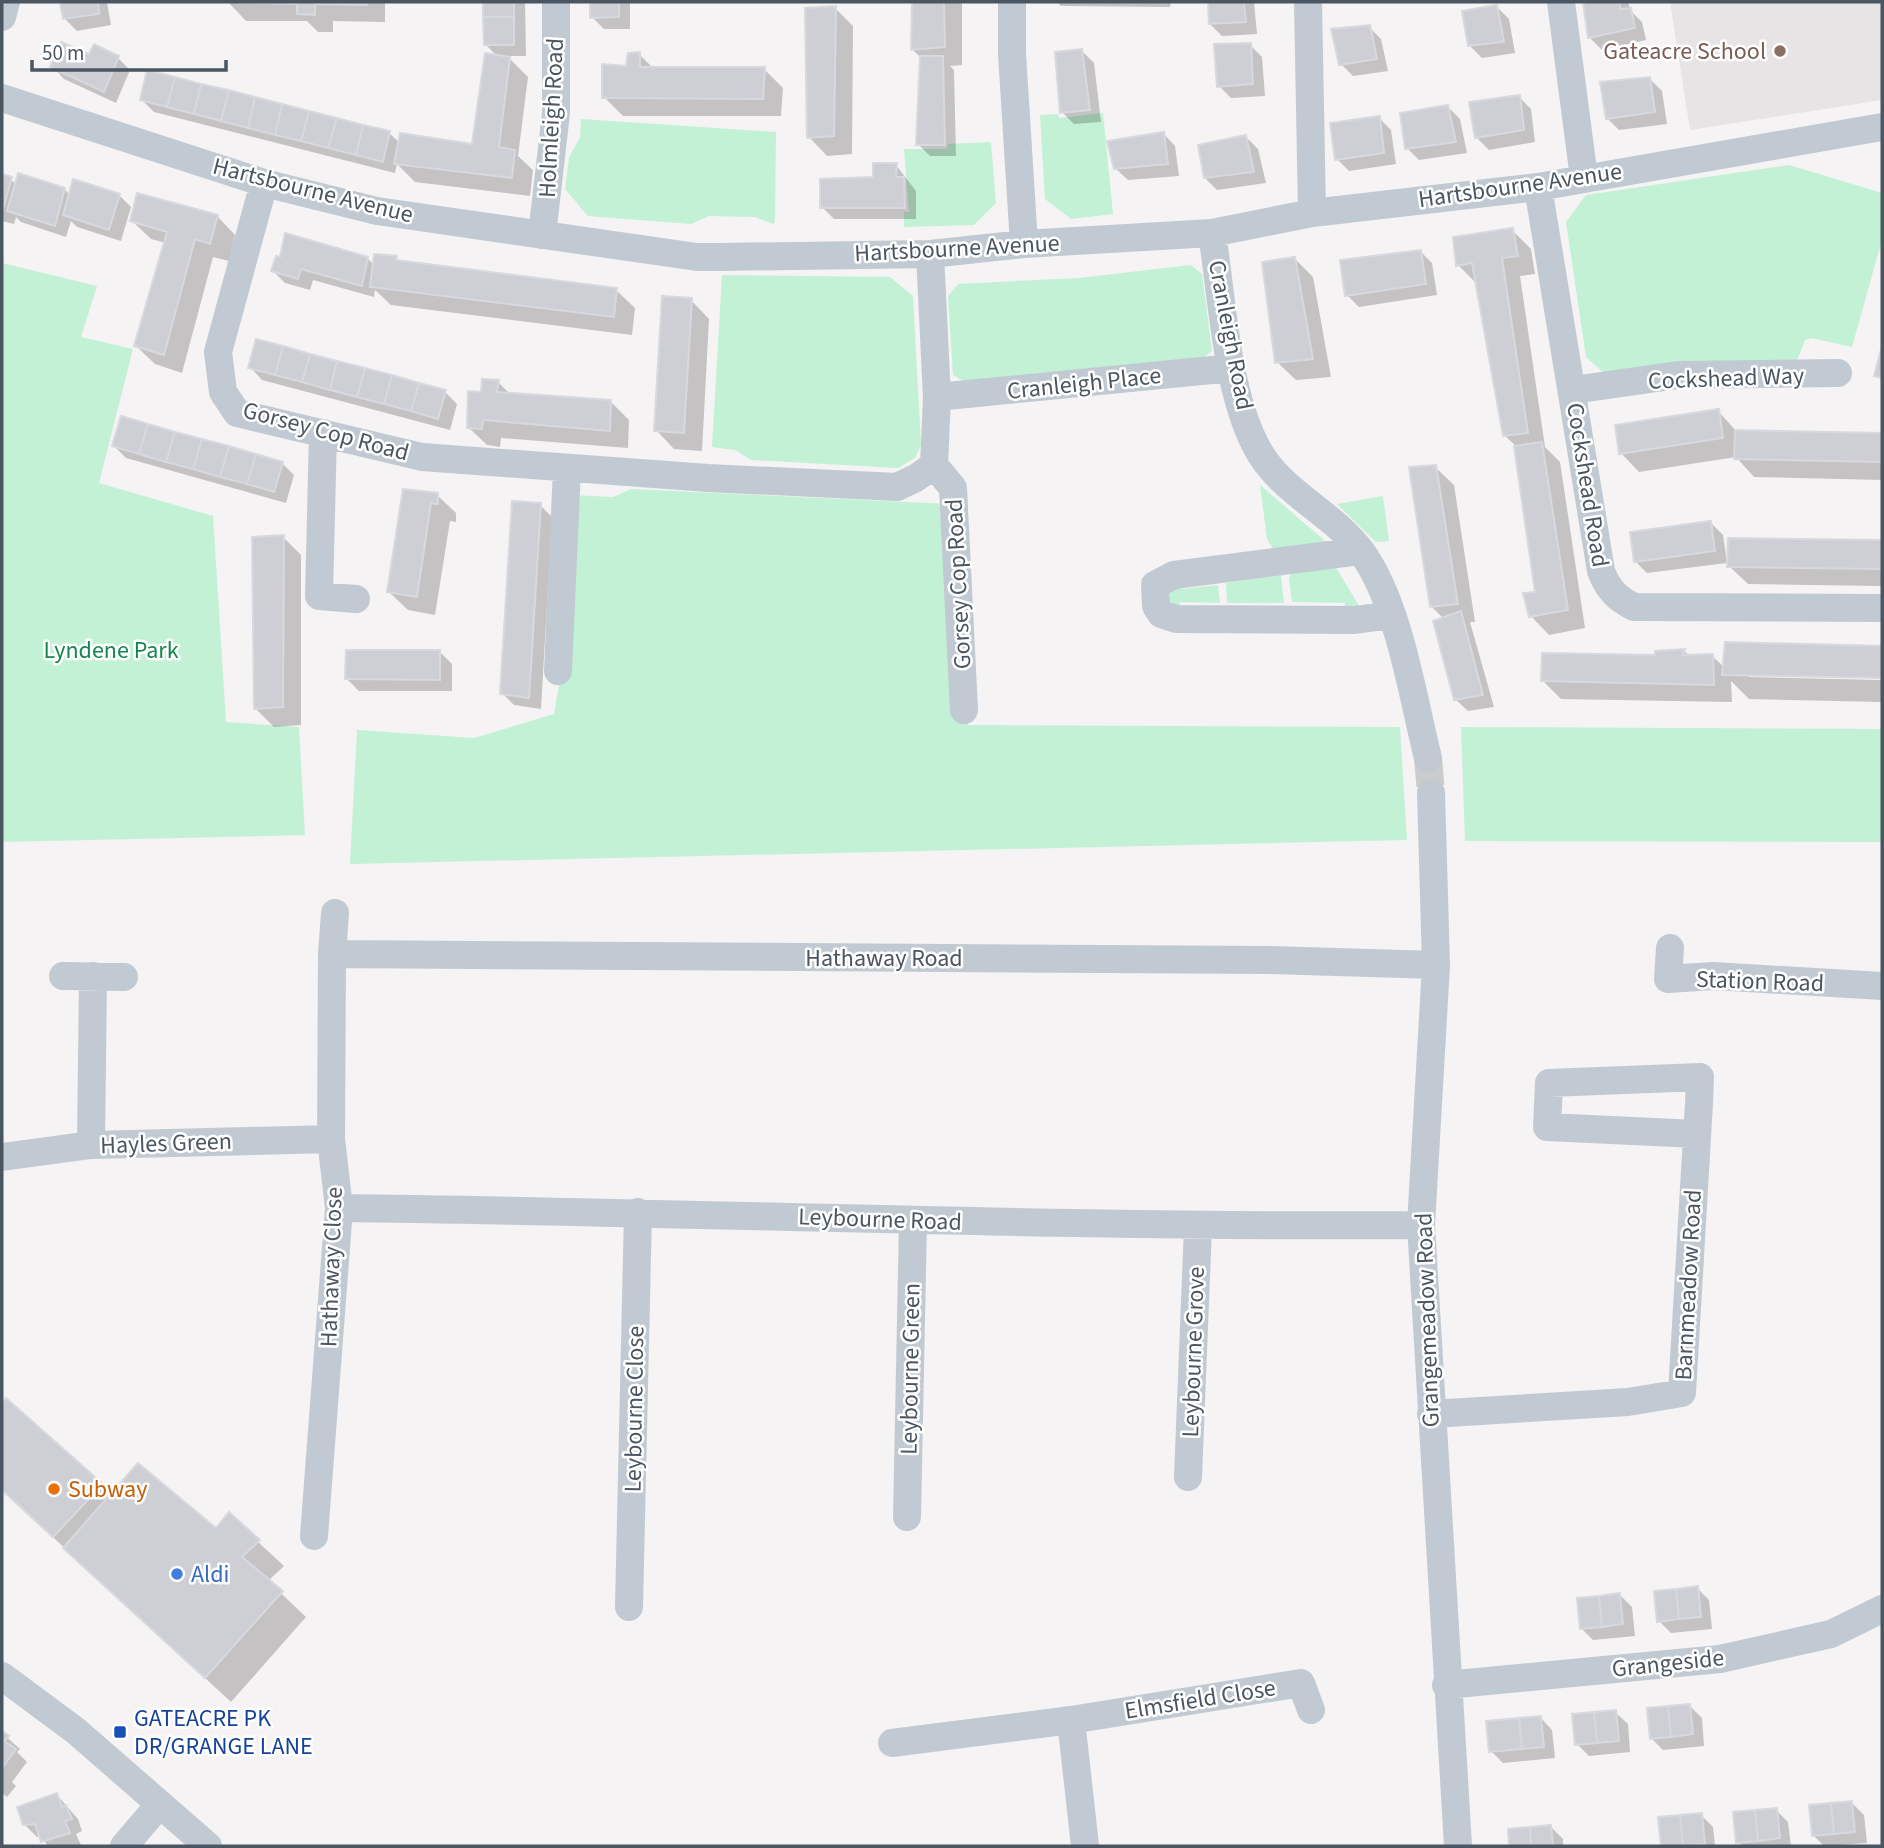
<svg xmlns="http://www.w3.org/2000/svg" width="1884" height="1848" viewBox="0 0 1884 1848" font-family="'Source Sans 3',sans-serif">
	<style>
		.education { fill: #e6e4e5 }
		.green { fill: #c3f1d5 }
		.shadow { fill: #0003 }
		.building { fill: #cdcfd5; stroke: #d7d9de; stroke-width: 2 }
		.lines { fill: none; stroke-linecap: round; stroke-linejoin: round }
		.minor-tunnel { stroke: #caccce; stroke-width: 28; stroke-dasharray: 28 14; stroke-linecap: butt }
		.minor { stroke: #c1cad2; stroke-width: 28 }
		.education-dot { fill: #8d6e63; stroke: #fff; stroke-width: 2.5 }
		.food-dot { fill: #e8710a; stroke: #fff; stroke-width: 2.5 }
		.shop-dot { fill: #3f7fe0; stroke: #fff; stroke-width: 2.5 }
		.transit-dot { fill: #1a4fb4; stroke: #fff; stroke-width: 2.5 }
		.labels { text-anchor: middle; stroke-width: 5; stroke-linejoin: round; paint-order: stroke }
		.education-label { font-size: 24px; fill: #785e54; stroke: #fff; text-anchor: end }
		.street-label { font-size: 24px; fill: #4a5661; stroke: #fff }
		.park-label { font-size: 24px; fill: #17864f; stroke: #fff }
		.food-label { font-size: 24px; fill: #c56008; stroke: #fff; text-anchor: start }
		.shop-label { font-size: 24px; fill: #366cbe; stroke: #fff; text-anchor: start }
		.transit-label { font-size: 24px; fill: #164399; stroke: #fff; text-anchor: start }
	</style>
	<rect width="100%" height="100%" fill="#f5f3f3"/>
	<!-- education -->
	<path class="education" d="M1670 2H1882V100L1690 130Z"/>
	<!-- green -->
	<path class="green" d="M1103 113 1113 214 1071 219 1045 199 1040 115 1058 114 1059 118Z
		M581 119 776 132 775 221 773 224 755 217 709 216 691 224 588 216 565 189 569 158 580 137Z
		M991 142 996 203 974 225 904 227V212H909L904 149H947L948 144Z
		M1789 165 1882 193V240L1852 347 1812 338 1805 340 1796 363 1606 375 1586 357 1566 222 1586 195Z
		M2 263 97 286 81 337 133 349 99 483 213 516 226 722 299 727 305 835 2 842Z
		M1191 265 1202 274 1212 351 1204 357 963 381 953 375 948 296 958 284 1079 278Z
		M722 275 890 277 913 296 921 445 915 458 898 468 751 460 735 450 712 447Z
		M1260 485 1324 540 1326 544 1275 552 1267 539Z
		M631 489 950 504 957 714 969 725 1400 727 1407 840 350 864 357 730 474 738 554 714 561 673 571 495 613 497Z
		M1383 496 1389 541 1376 542 1337 504Z
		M1335 566 1361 609 1345 613V603L1292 602 1289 579 1291 573Z
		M1281 575 1284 603H1227L1226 583Z
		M1179 580 1182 589 1218 585 1220 603 1180 602V612L1163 597Z
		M1461 727 1882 729V842L1465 841Z"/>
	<!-- shadow -->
	<path class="shadow" d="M62 2H107L111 25 77 31 64 18Z
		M228 2H385V22L333 21V32H318L307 21H246Z
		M485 2H525L526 56H507L528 77 518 156 533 170 530 196 415 182 397 164 395 173 154 112 142 100 389 133 400 143 474 146 498 57 485 44Z
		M592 2H630V29H604L592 17Z
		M914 2H962V65L950 66 954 70 956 156H930L918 144 921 58 912 49Z
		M1057 2H1171L1170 7 1061 6Z
		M1209 2H1254L1257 34 1222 36 1210 24Z
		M1585 2H1628L1631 11 1642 22 1646 40 1602 50 1590 38Z
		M1497 7 1509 19 1515 53 1482 58 1469 45Z
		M835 8 853 26 852 154 827 156 809 137Z
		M1369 27 1381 39 1388 71 1353 76 1341 64Z
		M1250 45 1262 57 1265 96 1231 98 1219 86Z
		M1082 51 1094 63 1101 122 1074 124 1062 112Z
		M639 54 654 69H764L783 88 781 116H623L604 97Z
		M118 58 130 70 116 103 64 79 52 66Z
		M1650 79 1662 91 1667 124 1619 130 1607 118Z
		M1519 97 1531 109 1535 142 1489 150 1477 138Z
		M1448 107 1460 119 1467 153 1419 160 1407 148Z
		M1379 118 1391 130 1396 164 1349 171 1337 159Z
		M1163 133 1175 146 1179 176 1128 180 1115 168Z
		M1246 137 1258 149 1266 183 1217 190 1205 178Z
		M896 165 916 191V219H834L822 207Z
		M2 175 17 184 64 189 70 195H119L131 207 121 241 77 227 71 221 66 237 21 222 16 217 14 224 2 221Z
		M217 216 235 235 229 261 213 257 182 373 155 364 136 346 166 243 151 239 132 221Z
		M1512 230 1531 249 1535 274 1520 276 1545 447 1560 462 1585 628 1549 635 1531 616 1537 593 1516 446 1505 436 1476 283 1458 265Z
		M1420 251 1432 263 1437 295 1359 307 1347 295Z
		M367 258 375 266 396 258 401 263 616 290 635 308 632 335 391 305 375 290 374 297 313 280 310 290 285 283 273 271Z
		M1295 259 1313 277 1331 377 1296 380 1277 362Z
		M691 300 709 319 702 451 674 449 656 430Z
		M250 367 445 392 457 404 450 430 262 380Z
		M498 382 511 395 610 401 629 420 628 448 501 438 500 447 487 445 468 427 483 394Z
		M1718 411 1737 432 1882 435V480L1754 477 1736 457 1639 472 1621 453Z
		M114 446 282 463 294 475 286 503 126 458Z
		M1435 467 1454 485 1475 622H1470L1494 707 1468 711 1455 699 1444 619 1431 606Z
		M405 491 437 495 456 513V522L450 521 435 615 408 610 389 592Z
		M540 505 552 517 541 709 514 705 502 693Z
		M1711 523 1723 535 1727 563 1647 573 1635 561Z
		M283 537 301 555V725L274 727 256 709Z
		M1729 540 1882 542V586L1748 584 1729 566Z
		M1727 644 1882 648V676L1749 674V677L1882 680V702L1749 699 1731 681 1732 702 1561 699 1542 680 1684 651 1690 656H1712L1725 668Z
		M440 652 452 664V691H359L347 679Z
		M7 1400 112 1495 216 1530 229 1515 284 1566 268 1581 306 1617 231 1702 2 1490V1406Z
		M1697 1588 1709 1600 1712 1629 1671 1633 1659 1621Z
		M1620 1595 1632 1607 1635 1636 1593 1640 1581 1628Z
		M1690 1706 1702 1718 1704 1746 1663 1750 1651 1738Z
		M1615 1712 1628 1724 1630 1752 1589 1756 1577 1744Z
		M1540 1717 1552 1730 1555 1758 1503 1763 1491 1751Z
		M2 1733 20 1749 17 1752 27 1762 12 1782 16 1786 7 1797 2 1793Z
		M57 1795 78 1819 82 1831 76 1834 81 1845 48 1846 41 1836 37 1837 24 1824Z
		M1852 1803 1864 1815 1867 1843 1824 1846 1813 1835Z
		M1776 1810 1788 1822 1791 1846H1742L1738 1842Z
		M1701 1815 1713 1827 1715 1846H1662L1660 1819Z
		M1551 1827 1563 1839V1846H1511L1510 1831Z"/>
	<!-- building -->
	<path class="building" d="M60 2H98L99 14 63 19Z
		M226 2H367V5L315 4V15L297 14V4Z
		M483 2H514V17H483Z
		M590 2H619V17L590 18Z
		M912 2H944L945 47 911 50Z
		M1208 2H1244L1246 22 1209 24Z
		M1583 2H1620V9L1631 8 1635 28 1588 38Z
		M1497 5 1504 42 1468 46 1462 11Z
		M836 6 834 136 807 138 805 8Z
		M483 17H514V45H484Z
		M1370 25 1377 59 1339 65 1331 29Z
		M61 42 89 54 94 44 119 56 104 92 50 67Z
		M1251 43 1253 84 1217 87 1214 44Z
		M1082 49 1090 110 1060 113 1055 52Z
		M640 52V67H765L763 99 602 98V64L626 66 628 53Z
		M485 53 510 57 499 147 515 150 512 178 394 164 400 133 472 144Z
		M920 56H943L945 145H916Z
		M147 70 175 77 167 107 140 100Z
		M175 77 201 84 194 114 167 107Z
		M1650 77 1655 112 1606 119 1600 82Z
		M201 84 229 90 221 121 194 114Z
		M229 90 255 97 248 128 221 121Z
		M1520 95 1524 130 1475 138 1469 102Z
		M255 97 282 104 275 135 248 128Z
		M282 104 309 111 301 141 275 135Z
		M1448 105 1456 142 1405 149 1400 113Z
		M309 111 337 118 328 148 301 141Z
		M1380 116 1384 153 1335 160 1330 123Z
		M337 118 363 125 356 155 328 148Z
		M363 125 390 131 383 162 356 155Z
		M1164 132 1168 164 1114 169 1107 141Z
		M1246 135 1254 172 1204 178 1198 145Z
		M873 163H897L896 177H904L905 208H820V179L873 177Z
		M18 173 65 188 55 226 7 211Z
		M2 174 12 177 2 213Z
		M73 179 120 194 109 230 63 215Z
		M137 193 218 215 210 244 195 239 164 355 134 346 167 232 130 221Z
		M1513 228 1518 256 1502 258 1528 433 1503 436 1472 263 1456 266 1453 237Z
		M285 233 368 257 362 286 301 269 298 279 271 271 276 256 280 257Z
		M1421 250 1426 284 1345 296 1340 260Z
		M374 254 397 256 396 260 617 288 614 317 370 287Z
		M1295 257 1313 359 1275 363 1262 262Z
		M662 296 692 298 684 433 654 431Z
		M256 339 283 346 275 375 248 368Z
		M283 346 310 354 302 382 275 375Z
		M1882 346V378L1874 376Z
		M310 354 337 361 330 390 302 382Z
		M337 361 365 368 357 397 330 390Z
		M365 368 392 375 384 404 357 397Z
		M392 375 419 383 411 411 384 404Z
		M482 379 499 380 497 392 611 400 610 431 483 420 482 429 467 428 468 391 481 392Z
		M419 383 446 390 438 419 411 411Z
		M1719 409 1723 438 1619 454 1615 425Z
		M121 416 148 424 139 454 112 446Z
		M148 424 175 432 166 462 139 454Z
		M1735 430 1882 433V462L1734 459Z
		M175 432 202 439 193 469 166 462Z
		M202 439 229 446 220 477 193 469Z
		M1542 442 1568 610 1529 617 1523 593 1535 592 1514 446Z
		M229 446 256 454 247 484 220 477Z
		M256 454 283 462 274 492 247 484Z
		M1436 465 1458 604 1430 607 1409 467Z
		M403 489 438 493V504L431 503 417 597 387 592Z
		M512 501 541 503 529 698 500 694Z
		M1711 521 1715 551 1634 562 1630 532Z
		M284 535 283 707 254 709 252 537Z
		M1728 538 1882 540V569L1727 567Z
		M1461 611 1483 695 1454 700 1433 621Z
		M1725 642 1882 646V678L1722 675Z
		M1685 649 1683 655 1713 654 1714 685 1541 681 1542 653 1655 655V651Z
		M346 650H440V680L345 679Z
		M6 1398 103 1484 53 1537 2 1490V1403Z
		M138 1463 216 1528 229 1512 260 1540 242 1557 283 1591 205 1678 63 1548Z
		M1698 1586 1701 1617 1679 1619 1676 1589Z
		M1676 1589 1679 1619 1657 1622 1654 1591Z
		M1620 1593 1623 1624 1602 1627 1599 1596Z
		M1599 1596 1602 1627 1580 1629 1577 1598Z
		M1690 1704 1693 1734 1671 1737 1668 1706Z
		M1668 1706 1671 1737 1650 1739 1647 1708Z
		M1616 1710 1619 1741 1597 1743 1594 1712Z
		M1594 1712 1597 1743 1575 1745 1572 1714Z
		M1541 1716 1544 1747 1522 1749 1519 1718Z
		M1519 1718 1522 1749 1489 1752 1486 1721Z
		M2 1731 9 1736 4 1741 16 1749 2 1768Z
		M57 1793 62 1807 66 1805 72 1819 65 1821 70 1833 41 1842 35 1824 23 1825 17 1807Z
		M1852 1801 1855 1832 1834 1834 1831 1803Z
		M1831 1803 1834 1834 1812 1836 1809 1805Z
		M1777 1808 1780 1838 1758 1841 1755 1810Z
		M1755 1810 1758 1841 1736 1843 1733 1812Z
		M1702 1813 1705 1844 1683 1846 1680 1815Z
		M1680 1815 1683 1846H1661L1658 1817Z
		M1551 1825 1553 1846H1531L1530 1827Z
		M1530 1827 1531 1846H1509L1508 1829Z"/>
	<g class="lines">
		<!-- minor-tunnel -->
		<path class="minor-tunnel" d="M1428 758 1431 793"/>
		<!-- minor -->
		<path class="minor" d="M1012 2V54L1024 244
			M1308 2 1312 213
			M1561 2 1584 178
			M2 17 6 2
			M2 98 264 183 377 211 697 257H720L930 254 1024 244 1212 233 1312 213 1538 187 1882 127
			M264 183 218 352 223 392 237 413 422 457 708 478 897 487 916 478 934 465 937 397 930 254
			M1538 187 1601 571C1608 589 1616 598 1634 607L1882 608
			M1212 233C1222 297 1226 389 1256 446 1279 492 1331 511 1361 551 1399 603 1412 694 1428 758
			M542 235 556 113V2
			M1573 390 1678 375 1838 373
			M937 397 1232 368
			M323 433 319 596 356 599
			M934 465 953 488 964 710
			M1360 551 1174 575 1155 585 1156 606 1161 614 1176 619 1355 620 1392 615
			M558 671 567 468
			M1431 793 1436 965 1421 1225 1458 1846
			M1670 948 1668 979 1713 976 1882 986
			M332 954 1270 960 1436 965
			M63 976 124 977
			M91 1145 93 976
			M2 1157 91 1145 331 1139
			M339 1208C700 1212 1060 1228 1421 1225
			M1431 1414 1628 1402 1682 1393 1699 1103 1700 1077 1549 1083 1547 1127 1697 1134
			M1188 1477 1198 1227
			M907 1517 913 1221
			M314 1536 339 1208 331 1139 332 954 335 913
			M629 1607 638 1212
			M2 1676 76 1731 208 1846
			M1446 1685 1720 1659 1831 1634 1882 1609
			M1071 1720 1085 1846
			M892 1743 1071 1720 1301 1683 1311 1710
			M124 1846 160 1804"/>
	</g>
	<!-- markers -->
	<circle class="education-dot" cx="1780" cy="51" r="7"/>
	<circle class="food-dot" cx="54" cy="1489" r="7"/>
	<circle class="shop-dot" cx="177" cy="1574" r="7"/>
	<rect class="transit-dot" x="113" y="1725" width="14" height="14" rx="3.5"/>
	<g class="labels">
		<!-- education labels -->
		<g class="education-label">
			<text x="1766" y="59">Gateacre School</text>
		</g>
		<!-- street labels -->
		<g class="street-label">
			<text transform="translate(551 118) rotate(-87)" y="8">Holmleigh Road</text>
			<text transform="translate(1520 185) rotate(-8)" y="8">Hartsbourne Avenue</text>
			<text transform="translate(313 190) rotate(14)" y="8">Hartsbourne Avenue</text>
			<text transform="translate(957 248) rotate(-3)" y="8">Hartsbourne Avenue</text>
			<text transform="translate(1231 335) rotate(79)" y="8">Cranleigh Road</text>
			<text transform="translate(1726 378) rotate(-2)" y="8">Cockshead Way</text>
			<text transform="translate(1084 383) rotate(-6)" y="8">Cranleigh Place</text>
			<text transform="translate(326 431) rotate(15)" y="8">Gorsey Cop Road</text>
			<text transform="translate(1588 485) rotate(81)" y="8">Cockshead Road</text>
			<text transform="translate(958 584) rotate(-93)" y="8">Gorsey Cop Road</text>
			<text x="884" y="966">Hathaway Road</text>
			<text transform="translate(1760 981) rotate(2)" y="8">Station Road</text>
			<text transform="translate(166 1143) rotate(-2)" y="8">Hayles Green</text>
			<text transform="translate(880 1219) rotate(2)" y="8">Leybourne Road</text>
			<text transform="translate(331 1267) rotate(-88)" y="8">Hathaway Close</text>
			<text transform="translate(1688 1285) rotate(-87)" y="8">Barnmeadow Road</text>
			<text transform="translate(1427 1320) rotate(-92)" y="8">Grangemeadow Road</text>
			<text transform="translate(1193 1352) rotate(-88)" y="8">Leybourne Grove</text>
			<text transform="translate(910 1369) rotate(-89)" y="8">Leybourne Green</text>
			<text transform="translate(634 1409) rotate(-89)" y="8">Leybourne Close</text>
			<text transform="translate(1668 1663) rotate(-6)" y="8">Grangeside</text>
			<text transform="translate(1200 1699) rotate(-9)" y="8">Elmsfield Close</text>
		</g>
		<!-- park labels -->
		<g class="park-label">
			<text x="111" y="658">Lyndene Park</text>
		</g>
		<!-- food labels -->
		<g class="food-label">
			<text x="68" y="1497">Subway</text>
		</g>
		<!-- shop labels -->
		<g class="shop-label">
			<text x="191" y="1582">Aldi</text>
		</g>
		<!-- transit labels -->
		<g class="transit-label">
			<text x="134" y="1726">GATEACRE PK<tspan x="134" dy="28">DR/GRANGE LANE</tspan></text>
		</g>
	</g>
	<!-- border -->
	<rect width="1884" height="1848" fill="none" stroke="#4a5661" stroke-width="7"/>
	<!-- scale -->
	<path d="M32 60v10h194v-10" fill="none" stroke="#4a5661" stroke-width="3.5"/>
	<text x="42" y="60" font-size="21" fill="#4a5661" stroke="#ffffff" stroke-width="5" paint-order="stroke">50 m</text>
</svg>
